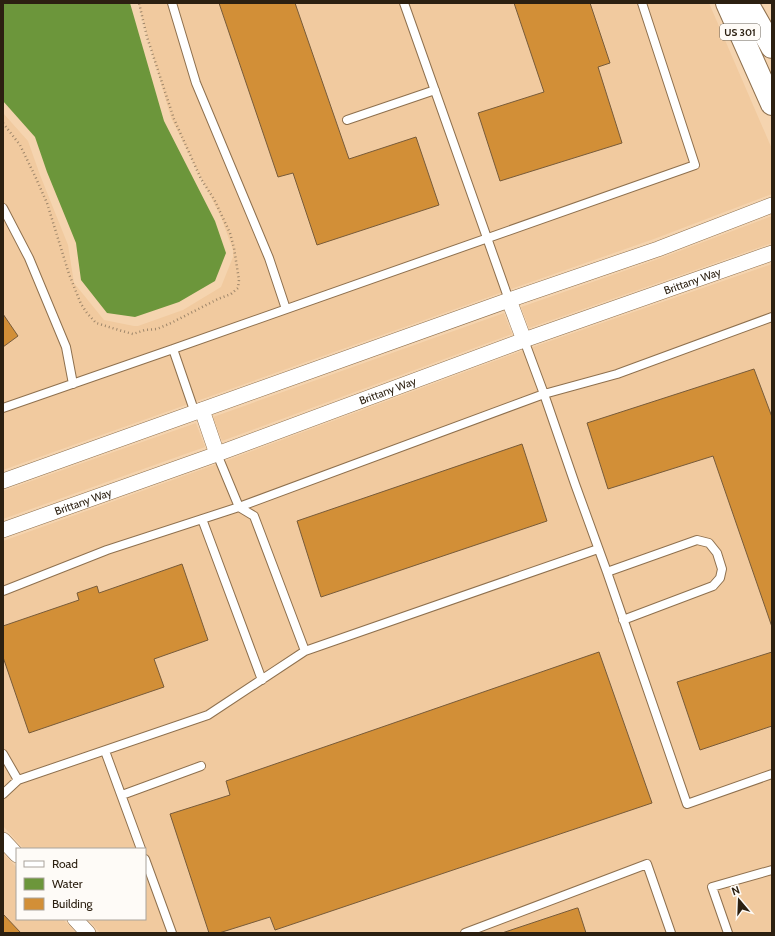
<svg xmlns="http://www.w3.org/2000/svg" width="775" height="936" viewBox="0 0 775 936" font-family="Cabin,sans-serif">
	<style>
		.built { fill: #f1ca9f }
		.water { fill: #6c963b }
		.building { fill: #d28f37; stroke: #785b39 }
		.lines { fill: none; stroke-linecap: round; stroke-linejoin: round }
		.service-casing { stroke: #8e704e; stroke-width: 10 }
		.minor-casing { stroke: #8e704e; stroke-width: 16 }
		.primary-casing { stroke: #8e704e; stroke-width: 24 }
		.path { stroke: #9e866a; stroke-width: 2.5; stroke-dasharray: 1 3; stroke-linecap: butt }
		.service { stroke: #fff; stroke-width: 8 }
		.minor { stroke: #fff; stroke-width: 15 }
		.primary { stroke: #fff; stroke-width: 22 }
		.labels { text-anchor: middle; stroke-width: 4; stroke-linejoin: round; paint-order: stroke }
		.shield { fill: #fefbf7; stroke: #6b6256; stroke-width: 1 }
		.shield-label { font-size: 10px; font-weight: bold; fill: #2c2011 }
		.street-label { font-size: 11px; fill: #2c2011; stroke: #fefbf7 }
	</style>
	<rect width="100%" height="100%" fill="#f5d4af"/>
	<!-- built -->
	<path class="built" d="M138 3H709L772 149V194L654 239 514 288 3 470V113L28 141 40 175 68 245 74 283 104 320 134 326H138L183 310 221 287 233 257V250L221 217 171 118Z
		M772 216V243L529 328 521 307 661 258Z
		M772 264V933H100L88 919H145V849H24L3 826V541L228 460 527 349Z
		M504 313 512 334 222 441 213 417Z
		M196 423 205 447 3 519V491Z
		M3 853 17 868V919H63L76 933H3Z"/>
	<!-- water -->
	<path class="water" d="M3 3H130L164 121 215 221 226 253 215 281 179 302 135 317 107 313 81 280 76 243 47 172 35 137 3 101Z"/>
	<!-- building -->
	<path class="building" d="M219 3H295L349 159 416 137 439 205 317 245 293 173 278 177Z
		M514 3H590L610 63 598 67 622 143 500 181 478 113 544 92Z
		M3 314 18 336 3 347Z
		M754 369 772 417V627L713 456 608 489 587 423Z
		M522 444 547 521 321 597 297 521Z
		M182 564 208 640 154 659 164 687 29 733 3 657V626L79 600 77 593 97 586 99 593Z
		M599 652 652 803 275 930 270 917 219 933H209L170 814 230 795 226 781Z
		M772 652V726L700 750 677 682Z
		M577 908H578L586 933H502Z
		M3 914 21 933H3Z"/>
	<g class="lines">
		<!-- service casing -->
		<g class="service-casing">
			<path id="service" d="M172 3 196 83 269 258 286 309
				M404 3 509 300
				M347 120 435 90
				M3 208 29 258 66 347 73 384
				M524 340 544 394 617 374 772 317
				M173 349 695 165 642 3
				M3 408 173 349 195 413
				M217 454 239 507 544 394 575 484 607 572 687 804 772 774
				M202 519 262 680
				M607 572 697 540 709 543 717 553 722 569 720 578 713 586 623 620
				M3 591 107 550 239 507 254 516 305 651
				M105 751 141 849
				M3 754 18 780
				M3 794 18 780 208 715 305 651 598 549
				M122 795 201 766
				M145 859 172 933
				M465 933 647 864 671 933
				M728 933 712 887 772 870"/>
		</g>
		<!-- minor casing -->
		<g class="minor-casing">
			<g id="minor">
				<path d="M509 300 524 340"/>
				<path d="M202 410 217 454"/>
				<path d="M3 481 509 300 658 249 772 205"/>
				<path id="s1" d="M3 530 217 454 524 340 772 253"/>
				<path d="M3 840 17 855"/>
				<path d="M75 919 88 933"/>
			</g>
		</g>
		<!-- primary casing -->
		<g class="primary-casing">
			<path id="primary" d="M727 3 772 104
				M747 3 772 47"/>
		</g>
		<!-- path -->
		<path class="path" d="M3 123 20 145 35 176 47 203 69 274 81 304 87 313 96 323 122 331 133 334 145 330 157 329 171 323 218 299 231 294 238 288 239 280 234 248 230 233 214 199 201 179 174 119 147 37 139 3"/>
		<!-- service -->
		<use href="#service" class="service"/>
		<!-- minor -->
		<use href="#minor" class="minor"/>
		<!-- primary -->
		<use href="#primary" class="primary"/>
	</g>
	<g class="labels">
		<!-- shield labels -->
		<rect class="shield" x="720" y="24" width="40" height="16" rx="3"/>
		<g class="shield-label">
			<text x="740" y="36">US 301</text>
		</g>
		<!-- street labels -->
		<g class="street-label">
			<text dy="4" stroke="none"><textPath href="#s1" startOffset="733">Brittany Way</textPath></text>
			<text dy="4" stroke="none"><textPath href="#s1" startOffset="409">Brittany Way</textPath></text>
			<text dy="4" stroke="none"><textPath href="#s1" startOffset="85">Brittany Way</textPath></text>
		</g>
	</g>
	<!-- border -->
	<rect width="775" height="936" fill="none" stroke="#2c2011" stroke-width="8"/>
	<!-- legend -->
	<rect x="16" y="848" width="130" height="72" fill="#fefbf7" stroke="#aaa39b"/>
	<rect x="24" y="861" width="20" height="6" fill="#ffffff" stroke="#aaa39b"/>
	<text x="52" y="868" font-size="12" fill="#2c2011">Road</text>
	<rect x="24" y="878" width="20" height="12" fill="#6c963b" stroke="#aaa39b"/>
	<text x="52" y="888" font-size="12" fill="#2c2011">Water</text>
	<rect x="24" y="898" width="20" height="12" fill="#d28f37" stroke="#aaa39b"/>
	<text x="52" y="908" font-size="12" fill="#2c2011">Building</text>
	<!-- north arrow -->
	<g transform="translate(739 900) rotate(341)" stroke="#fefbf7" stroke-width="3" paint-order="stroke">
	<path d="M0-3L7 15L0 10L-7 15Z" fill="#2c2011"/>
	<text y="-6" font-size="11" font-weight="bold" text-anchor="middle" fill="#2c2011">N</text>
	</g>
</svg>
